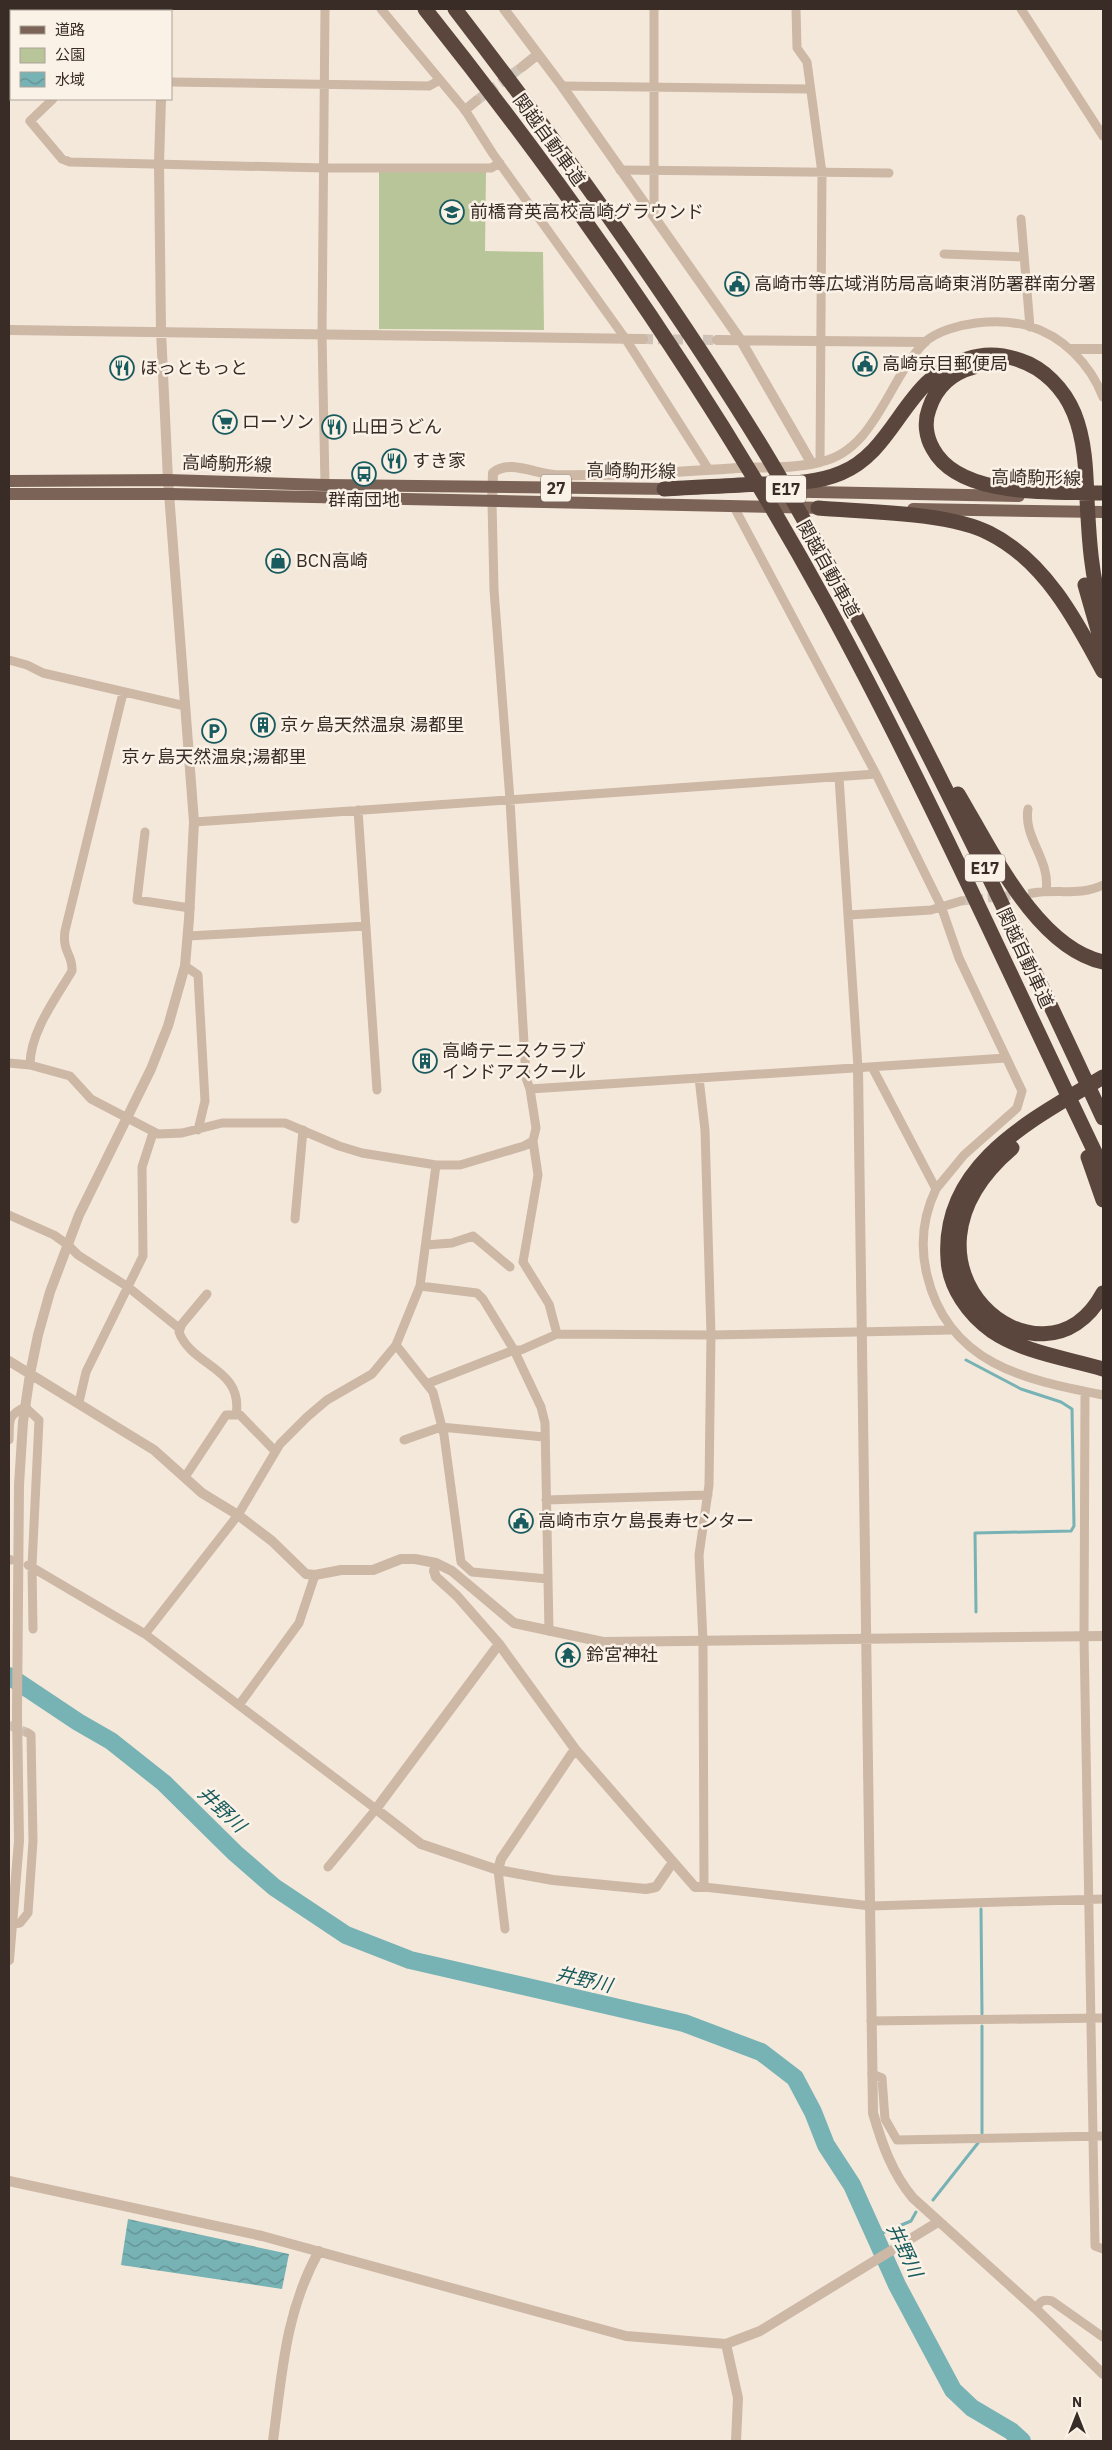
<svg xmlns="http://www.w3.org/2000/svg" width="1112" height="2450" viewBox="0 0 1112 2450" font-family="'IBM Plex Sans','Noto Sans JP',sans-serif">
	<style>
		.green { fill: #b7c599 }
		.water { fill: url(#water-waves) }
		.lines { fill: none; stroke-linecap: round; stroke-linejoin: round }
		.stream { stroke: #77b2b4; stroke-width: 3 }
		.river { stroke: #77b2b4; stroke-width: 18 }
		.minor-tunnel { stroke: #cfc2b7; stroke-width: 9; stroke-dasharray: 9 4.5; stroke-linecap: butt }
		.tertiary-tunnel { stroke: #cfc2b7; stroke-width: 10; stroke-dasharray: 10 5; stroke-linecap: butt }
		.minor { stroke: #cdb7a5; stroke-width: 9 }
		.tertiary { stroke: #cdb7a5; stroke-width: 10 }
		.primary { stroke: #7c6357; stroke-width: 12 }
		.motorway { stroke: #5a463d; stroke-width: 15 }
		.labels { text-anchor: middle; stroke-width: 5; stroke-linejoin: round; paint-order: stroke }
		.shield { fill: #fbf2e7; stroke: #736761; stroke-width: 1 }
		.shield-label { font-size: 16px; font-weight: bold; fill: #392c27 }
		.street-label { font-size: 18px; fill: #392c27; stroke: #fbf2e7 }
		.poi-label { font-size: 18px; fill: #392c27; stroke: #fbf2e7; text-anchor: start }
		.water-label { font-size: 19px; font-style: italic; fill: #195b5e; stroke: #fbf2e7 }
	</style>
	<defs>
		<pattern id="water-waves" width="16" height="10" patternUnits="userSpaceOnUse" patternTransform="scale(1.25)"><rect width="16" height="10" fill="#77b2b4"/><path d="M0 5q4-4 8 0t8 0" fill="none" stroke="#639192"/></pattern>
	</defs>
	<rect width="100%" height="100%" fill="#f4e8db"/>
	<!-- green -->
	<path class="green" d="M379 171 486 172 485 251 543 252 544 330 379 329Z"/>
	<!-- water -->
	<path class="water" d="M128 2219 289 2254 282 2289 121 2265Z"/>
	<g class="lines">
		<!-- stream -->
		<path class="stream" d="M966 1360 1021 1389 1061 1402 1072 1409 1074 1526 1071 1531 975 1533 976 1612
			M981 1909 982 2014
			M982 2026V2133
			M933 2200 978 2143
			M875 2236 911 2221 916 2212"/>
		<!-- river -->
		<path class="river" d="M9 1676 78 1722 111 1741 164 1783 235 1853 274 1887 346 1935 410 1960 684 2023 761 2052 795 2078 813 2112 826 2145 852 2185 897 2285 953 2390 972 2408 1011 2431 1022 2441"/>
		<!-- minor-tunnel -->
		<path class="minor-tunnel" d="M961 901 1033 893
			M9 1725 28 1733"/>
		<!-- tertiary-tunnel -->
		<path class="tertiary-tunnel" d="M476 101 522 67
			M643 339 717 340"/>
		<!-- minor -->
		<path class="minor" d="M381 9 465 110 493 154 625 338 709 470
			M796 9 797 48 807 62 822 173 820 462C875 451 888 380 924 343 936 331 960 325 976 323 994 321 1011 321 1029 326 1063 336 1090 364 1103 397
			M1021 9 1103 136
			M171 82 429 86 440 80
			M562 86 809 89
			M53 99 30 121 62 159 70 162 324 168H491L500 163
			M620 170 889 173
			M654 217V9
			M1021 219 1030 327
			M944 254 1024 257
			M325 485 322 334 325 9
			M492 502 494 590 510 800 526 1078 530 1089 1006 1058
			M734 507 876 774 941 906 959 958 1022 1091 1017 1108 964 1155 936 1189
			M9 660 27 665 43 673 185 706
			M839 777 858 1068
			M1028 809C1023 838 1051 860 1046 891
			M358 810 377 1090
			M194 822 876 774
			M145 832 137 900 190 908
			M1033 893C1058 889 1080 896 1103 885
			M849 915 931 910 961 901
			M188 936 366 926
			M185 966 198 975 205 1101 198 1130
			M9 1063 30 1065 70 1076 91 1099 158 1134 182 1133 222 1123H285L339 1146 362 1153 436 1165H460L524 1146 533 1141
			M30 1065C30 1032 56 998 72 971 73 954 62 953 65 931L123 693
			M872 1067 936 1189C923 1216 920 1246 927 1275 948 1364 1025 1380 1103 1395
			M699 1078 705 1130 711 1335 709 1485 699 1555 703 1641 704 1887 871 1906 1103 1899
			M530 1089 536 1128 533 1141 538 1175 523 1262 549 1304 557 1334
			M9 1215 54 1235 68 1245 78 1255 128 1287 180 1329
			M295 1219 303 1130
			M426 1245 452 1243 473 1236 510 1267
			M420 1286 477 1293 483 1299 514 1350 429 1383
			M207 1294 182 1324 179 1332C192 1367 244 1368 236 1415
			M396 1345 433 1392 444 1435 461 1562 472 1572 548 1579
			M1085 1392 1084 1637 1095 2246 1103 2249
			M79 1402 86 1372 143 1256 142 1167 153 1133
			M9 1440C10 1422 6 1416 25 1407L39 1420 32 1566 33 1629
			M404 1440 441 1427 544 1437
			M185 1477 226 1415H240L275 1451
			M546 1500 708 1495
			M9 1559 11 1560
			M28 1565 145 1634 376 1809 328 1867
			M549 1631 545 1423 541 1407 514 1350H521L557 1334 711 1335 951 1330
			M145 1634 238 1515 280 1444 307 1417 327 1400 372 1374 396 1345 420 1286 436 1165
			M239 1705 299 1623 315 1575
			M498 1870 505 1929
			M9 1920 13 1924 20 1923 28 1913 33 1841 31 1735 28 1733
			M871 2021 1103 2018
			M872 2074 882 2078 885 2119 897 2140 1103 2136
			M1036 2309C1040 2301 1043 2299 1052 2301L1103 2337"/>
		<!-- tertiary -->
		<path class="tertiary" d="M504 9 562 86 740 339 812 464
			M162 11V9
			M522 67 537 55
			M465 110 476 101
			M9 330 643 339
			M717 340 925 342
			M1071 349H1103
			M492 502 493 473C508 459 536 474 555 475 616 476 676 472 737 468 764 467 794 469 820 462
			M858 1068 873 2113C882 2144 892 2173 913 2198L1036 2309 1103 2374
			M9 1361 154 1450 202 1493 238 1515 272 1541 306 1574 315 1575 341 1570H373L401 1559H415L436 1563 452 1571 514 1623 603 1642 1103 1636
			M436 1563 434 1571 436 1577 457 1596 499 1644 575 1749 695 1887H704
			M499 1644 376 1809 421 1844 498 1870 553 1880 646 1889 656 1887 673 1862
			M498 1870 501 1859 575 1749
			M9 1960 19 1841 17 1714 19 1485 23 1422 30 1374 38 1335 50 1292 79 1215 151 1069 168 1026 185 966 189 919 194 822 168 480 161 331 159 163 161 99
			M9 2181 262 2236 626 2336 726 2344
			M273 2441C282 2374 285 2312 319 2251
			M736 2441 738 2398 726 2344 760 2331 938 2222"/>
		<!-- primary -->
		<path class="primary" d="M9 481 168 480 325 485 674 489
			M761 491 1019 496
			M9 494H171L826 508
			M913 509 1103 512"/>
		<!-- motorway -->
		<path class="motorway" d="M425 9C574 196 711 393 826 603 927 788 1012 980 1103 1169
			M455 9C564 151 669 296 763 449 800 510 833 573 867 636 951 794 1028 956 1103 1118
			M974 367C951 373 936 387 929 409 924 422 926 437 933 449 960 499 1055 491 1103 493
			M664 489C696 487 727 486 759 484 786 483 815 484 841 473 897 450 904 377 967 359 984 353 1002 354 1019 360 1044 368 1064 389 1074 413 1085 440 1086 470 1087 499 1089 538 1091 577 1103 614
			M818 508C865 512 948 512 989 533 1044 560 1076 620 1103 671
			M1085 585 1103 648
			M958 794C991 849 1036 947 1103 962
			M1103 1077C1033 1119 941 1164 948 1259 949 1287 969 1315 992 1331 1025 1353 1066 1358 1103 1369
			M1012 1148C874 1266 1043 1404 1103 1293
			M1088 1157 1103 1200"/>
	</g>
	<!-- icons -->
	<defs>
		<g id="school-ring" transform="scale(1.25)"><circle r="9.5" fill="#fbf2e7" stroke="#195b5e" stroke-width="1.5"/><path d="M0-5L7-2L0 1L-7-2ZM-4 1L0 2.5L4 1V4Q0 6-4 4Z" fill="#195b5e"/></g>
		<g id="civic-ring" transform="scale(1.25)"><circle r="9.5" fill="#fbf2e7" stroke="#195b5e" stroke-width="1.5"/><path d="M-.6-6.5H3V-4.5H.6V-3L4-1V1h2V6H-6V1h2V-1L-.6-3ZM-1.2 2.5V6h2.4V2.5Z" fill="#195b5e"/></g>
		<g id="restaurant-ring" transform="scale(1.25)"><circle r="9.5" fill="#fbf2e7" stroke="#195b5e" stroke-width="1.5"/><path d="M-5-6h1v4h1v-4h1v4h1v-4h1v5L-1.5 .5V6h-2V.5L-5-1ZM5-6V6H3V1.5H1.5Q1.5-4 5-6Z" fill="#195b5e"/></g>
		<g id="supermarket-ring" transform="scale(1.25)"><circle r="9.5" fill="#fbf2e7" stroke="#195b5e" stroke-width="1.5"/><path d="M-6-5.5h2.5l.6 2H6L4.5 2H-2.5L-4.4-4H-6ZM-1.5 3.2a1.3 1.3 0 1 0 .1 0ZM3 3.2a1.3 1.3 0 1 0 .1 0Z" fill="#195b5e"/></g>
		<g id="bus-ring" transform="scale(1.25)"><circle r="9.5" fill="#fbf2e7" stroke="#195b5e" stroke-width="1.5"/><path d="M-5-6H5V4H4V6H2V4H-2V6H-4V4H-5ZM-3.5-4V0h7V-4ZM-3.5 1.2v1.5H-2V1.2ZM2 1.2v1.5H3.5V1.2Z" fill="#195b5e"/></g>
		<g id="shop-ring" transform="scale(1.25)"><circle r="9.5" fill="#fbf2e7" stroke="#195b5e" stroke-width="1.5"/><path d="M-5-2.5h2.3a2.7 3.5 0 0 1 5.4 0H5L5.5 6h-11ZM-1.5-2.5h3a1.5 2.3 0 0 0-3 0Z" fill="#195b5e"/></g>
		<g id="building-ring" transform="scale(1.25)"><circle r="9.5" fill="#fbf2e7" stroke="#195b5e" stroke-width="1.5"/><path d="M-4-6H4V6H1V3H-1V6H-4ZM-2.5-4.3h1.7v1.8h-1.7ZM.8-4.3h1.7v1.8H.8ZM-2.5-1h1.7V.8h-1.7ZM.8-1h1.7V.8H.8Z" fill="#195b5e"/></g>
		<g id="parking-ring" transform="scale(1.25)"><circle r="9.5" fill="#fbf2e7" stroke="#195b5e" stroke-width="1.5"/><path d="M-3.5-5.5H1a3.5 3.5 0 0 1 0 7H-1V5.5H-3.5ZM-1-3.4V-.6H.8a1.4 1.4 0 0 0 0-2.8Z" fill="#195b5e"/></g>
		<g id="temple-ring" transform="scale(1.25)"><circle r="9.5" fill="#fbf2e7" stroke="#195b5e" stroke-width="1.5"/><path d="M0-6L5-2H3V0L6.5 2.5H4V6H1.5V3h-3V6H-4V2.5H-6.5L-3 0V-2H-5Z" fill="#195b5e"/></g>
	</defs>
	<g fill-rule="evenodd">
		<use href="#school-ring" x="452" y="212"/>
		<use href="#civic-ring" x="737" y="284"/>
		<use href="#civic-ring" x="865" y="364"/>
		<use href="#restaurant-ring" x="122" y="368"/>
		<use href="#supermarket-ring" x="225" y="422"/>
		<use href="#restaurant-ring" x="334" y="427"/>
		<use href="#restaurant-ring" x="394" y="461"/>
		<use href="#bus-ring" x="364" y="474"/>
		<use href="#shop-ring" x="278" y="561"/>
		<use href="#building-ring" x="263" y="725"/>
		<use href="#parking-ring" x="214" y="731"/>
		<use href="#building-ring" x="425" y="1061"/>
		<use href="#civic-ring" x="521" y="1521"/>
		<use href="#temple-ring" x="568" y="1655"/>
	</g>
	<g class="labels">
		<!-- shield labels -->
		<g class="shield">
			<rect x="541" y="474.5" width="30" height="27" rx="4"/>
			<rect x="766" y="475.5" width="40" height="27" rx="4"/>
			<rect x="965" y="854.5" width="40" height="27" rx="4"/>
		</g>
		<g class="shield-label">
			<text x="556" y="494">27</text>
			<text x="786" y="495">E17</text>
			<text x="985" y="874">E17</text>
		</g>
		<!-- street labels -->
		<g class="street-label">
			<text transform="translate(549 140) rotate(54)" y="6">関越自動車道</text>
			<text transform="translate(227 464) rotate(2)" y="6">高崎駒形線</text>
			<text transform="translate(631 471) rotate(1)" y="6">高崎駒形線</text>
			<text transform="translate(1036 478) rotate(1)" y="6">高崎駒形線</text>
			<text transform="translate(828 569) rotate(61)" y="6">関越自動車道</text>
			<text transform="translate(1025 958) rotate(65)" y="6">関越自動車道</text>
		</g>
		<!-- poi labels -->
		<g class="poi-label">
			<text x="470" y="218">前橋育英高校高崎グラウンド</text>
			<text x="754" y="290">高崎市等広域消防局高崎東消防署群南分署</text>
			<text x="882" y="370">高崎京目郵便局</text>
			<text x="140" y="374">ほっともっと</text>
			<text x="242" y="428">ローソン</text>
			<text x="352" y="433">山田うどん</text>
			<text x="412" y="467">すき家</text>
			<text x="364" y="506" text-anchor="middle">群南団地</text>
			<text x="296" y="567">BCN高崎</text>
			<text x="280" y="731">京ヶ島天然温泉 湯都里</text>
			<text x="214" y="763" text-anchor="middle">京ヶ島天然温泉;湯都里</text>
			<text x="442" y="1057">高崎テニスクラブ<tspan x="442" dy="21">インドアスクール</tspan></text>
			<text x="538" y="1527">高崎市京ケ島長寿センター</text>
			<text x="586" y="1661">鈴宮神社</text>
		</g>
		<!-- water labels -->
		<g class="water-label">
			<text transform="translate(222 1809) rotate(43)" y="7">井野川</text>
			<text transform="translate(584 1979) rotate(13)" y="7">井野川</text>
			<text transform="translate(905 2250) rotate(65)" y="7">井野川</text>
		</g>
	</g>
	<!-- border -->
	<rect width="1112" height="2450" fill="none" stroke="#392c27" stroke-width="20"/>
	<!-- legend -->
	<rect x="10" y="10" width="162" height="90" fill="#fbf2e7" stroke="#ada39a"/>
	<rect x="20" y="26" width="25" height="8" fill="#7c6357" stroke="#ada39a"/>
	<text x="55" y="35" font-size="15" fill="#392c27">道路</text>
	<rect x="20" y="48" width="25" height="15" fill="#b7c599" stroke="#ada39a"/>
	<text x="55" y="60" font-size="15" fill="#392c27">公園</text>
	<rect x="20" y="72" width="25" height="15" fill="url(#water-waves)" stroke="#ada39a"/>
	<text x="55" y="85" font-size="15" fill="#392c27">水域</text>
	<!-- north arrow -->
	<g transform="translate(1077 2415)" stroke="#fbf2e7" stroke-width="4" paint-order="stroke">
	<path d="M0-4L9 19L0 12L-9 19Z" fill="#392c27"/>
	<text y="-8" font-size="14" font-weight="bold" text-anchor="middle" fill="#392c27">N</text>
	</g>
</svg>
